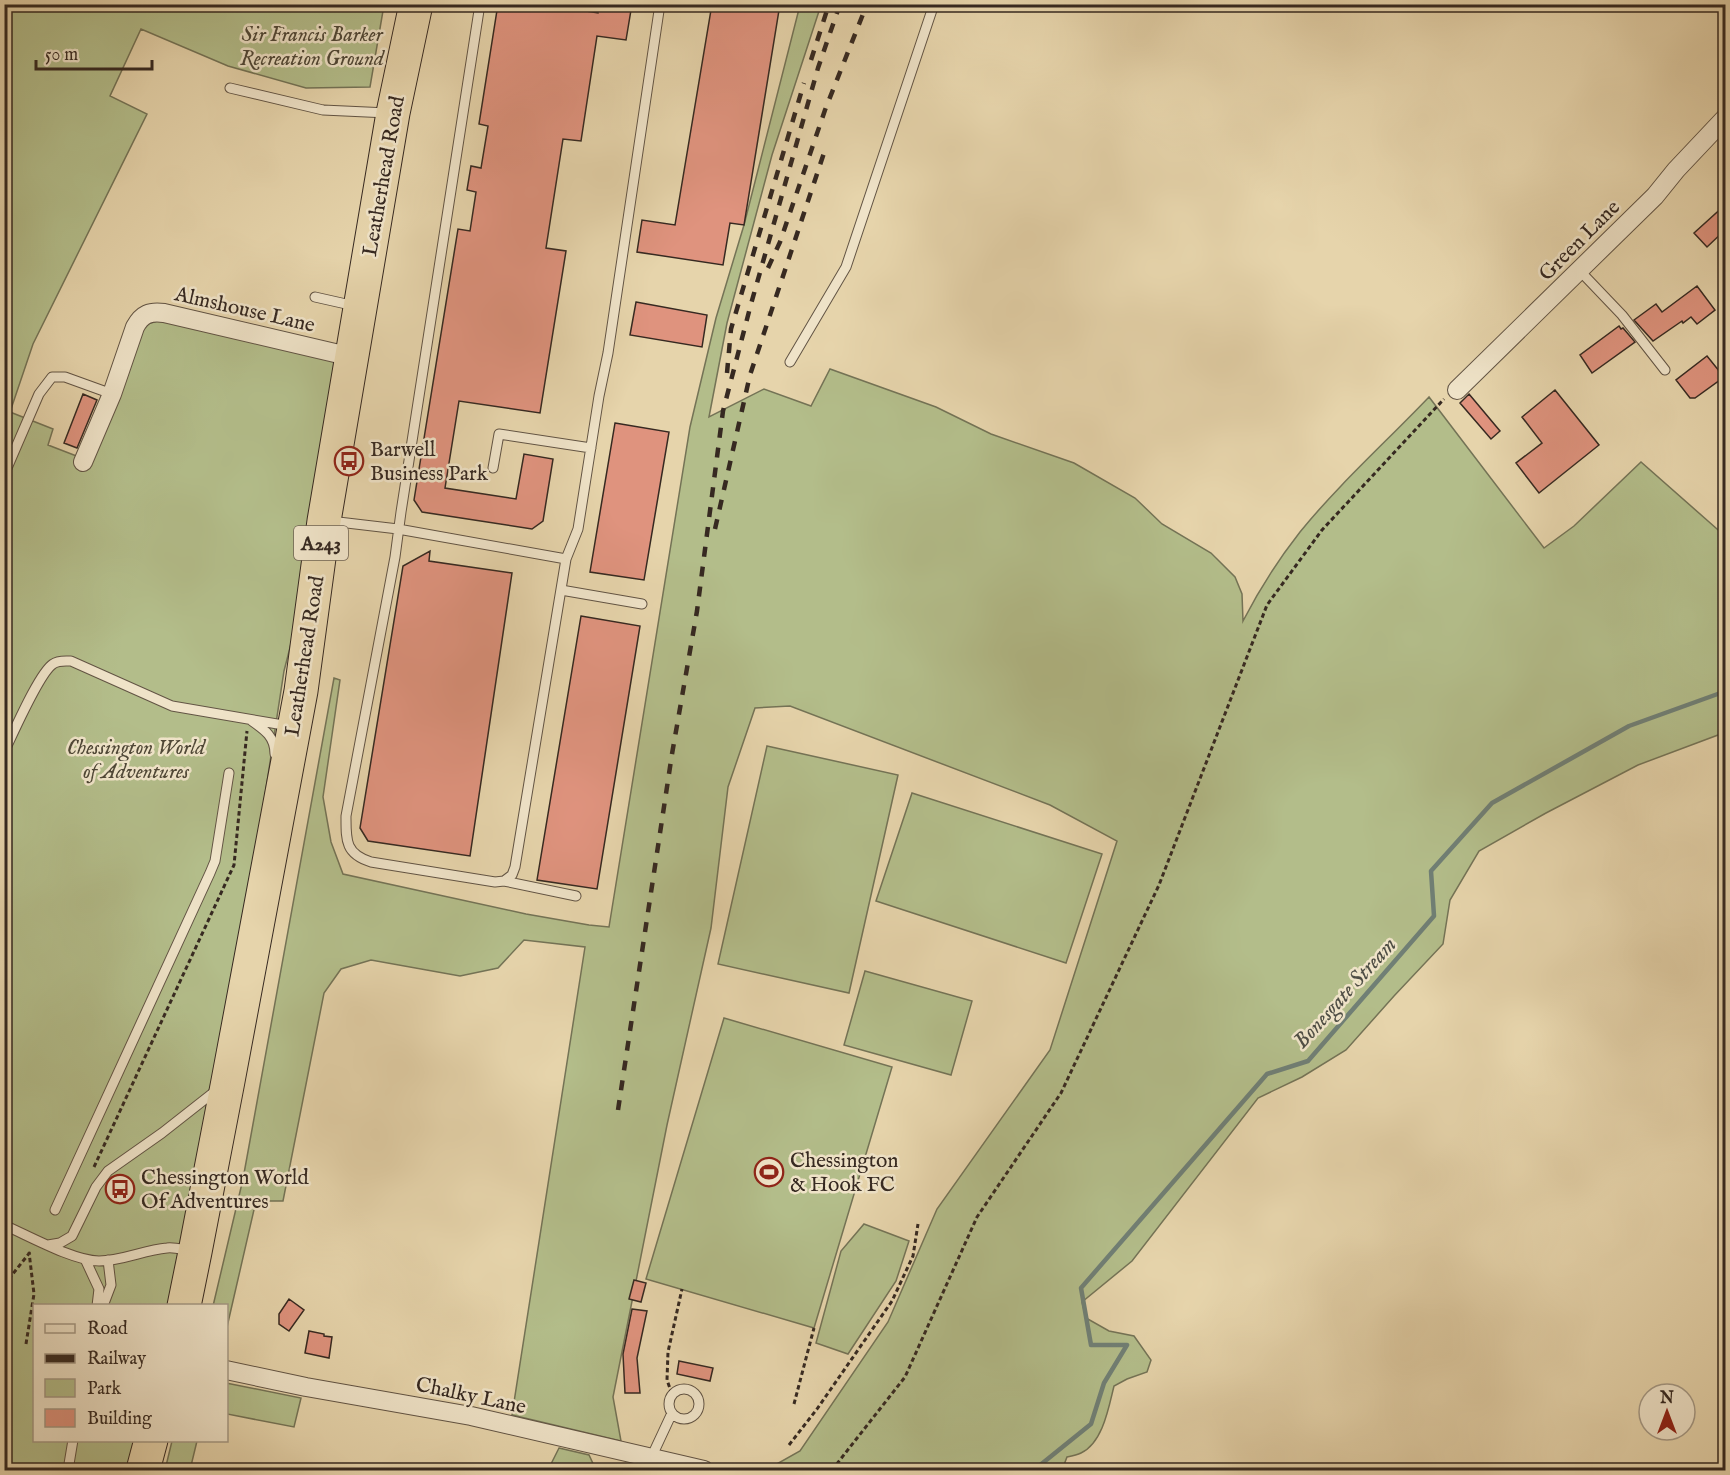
<svg xmlns="http://www.w3.org/2000/svg" width="1730" height="1475" viewBox="0 0 1730 1475" font-family="'IM FELL English',serif">
	<style>
		.green { fill: #b3bd8a; stroke: #747356; stroke-width: 1.5 }
		.lines { fill: none; stroke-linecap: round; stroke-linejoin: round }
		.stream { stroke: #707f75; stroke-width: 4.5 }
		.building { fill: #df937e; stroke: #362921; stroke-width: 1.5 }
		.lane-casing { stroke: #625444; stroke-width: 11 }
		.street-casing { stroke: #625444; stroke-width: 20 }
		.highway-casing { stroke: #362921; stroke-width: 35 }
		.path { stroke: #362921; stroke-width: 3; stroke-dasharray: 4.5 3; stroke-linecap: butt }
		.lane { stroke: #efe3c8; stroke-width: 9 }
		.street { stroke: #efe3c8; stroke-width: 18 }
		.highway { stroke: #e6d4ab; stroke-width: 33 }
		.rail { stroke: #362921; stroke-width: 4.5; stroke-dasharray: 10 10; stroke-linecap: butt }
		.labels { text-anchor: middle; stroke-width: 5; stroke-linejoin: round; paint-order: stroke }
		.shield { fill: #efe3c8; stroke: #6e6153; stroke-width: 1.5 }
		.shield-label { font-size: 20px; font-weight: bold; fill: #362921 }
		.park-label { font-size: 21px; font-style: italic; fill: #4f4736; stroke: #efe3c8 }
		.street-label { font-size: 21px; fill: #362921; stroke: #efe3c8 }
		.poi-label { font-size: 21px; fill: #362921; stroke: #efe3c8; text-anchor: start }
		.water-label { font-size: 22px; font-style: italic; fill: #4e4d44; stroke: #efe3c8 }
	</style>
	<rect width="100%" height="100%" fill="#e6d4ab"/>
	<filter id="stains"><feTurbulence type="fractalNoise" baseFrequency=".00333" numOctaves="4"/><feColorMatrix values="0 0 0 0 .2 0 0 0 0 .09 0 0 0 0 .02 0 0 0 .5 -.17"/></filter>
	<radialGradient id="worn" r=".72"><stop offset=".6" stop-color="#630" stop-opacity="0"/><stop offset="1" stop-color="#630" stop-opacity=".3"/></radialGradient>
	<!-- green -->
	<path class="green" d="M5 5H384L370 87 306 88 228 66 141 29 110 96 147 114 33 344 10 412 53 429 48 445 92 462 144 325 161 320 341 363 303 597 284 671 252 880 173 1305 34 1306V1440L140 1441 132 1470H5Z
		M800 5H821L772 155 727 323 709 417 764 389 811 406 830 369 936 407 991 434 1074 463 1135 498 1162 524 1211 553 1235 577 1242 594 1243 621C1259 590 1278 560 1300 532 1339 484 1386 442 1429 397L1544 548 1574 526 1641 462 1725 536V730L1718 735 1638 765 1546 813 1479 851 1450 900 1443 944 1394 996 1346 1050 1302 1077 1258 1098 1132 1261 1082 1302 1086 1318 1109 1331 1134 1336 1151 1360 1147 1372 1127 1379 1114 1386C1109 1406 1103 1443 1081 1453 1077 1455 1072 1456 1067 1457L1062 1470H766L800 1451 888 1322 937 1209 1050 1050 1117 841 1050 805 790 706 755 708 728 787 711 928 667 1125 613 1397 621 1441 512 1415 585 947 524 940 498 968 460 976 371 960 341 969 324 993 283 1201H256L227 1327 226 1306H213L243 1179 334 678 340 680 323 797 331 842 343 874 526 914 589 925 609 927 690 427 716 318 744 225Z
		M767 746 898 775 849 993 718 964Z
		M912 793 1102 854 1066 963 876 901Z
		M865 971 972 1001 951 1075 844 1045Z
		M724 1018 892 1067 814 1328 646 1279Z
		M864 1224 909 1241 896 1281 848 1354 816 1343 841 1251Z
		M226 1383 301 1398 294 1427 227 1414Z
		M172 1441H197L190 1470H165Z
		M559 1448 589 1455 596 1470H548Z"/>
	<g class="lines">
		<!-- stream -->
		<path class="stream" d="M1034 1470 1091 1424 1104 1383 1127 1345H1091L1081 1288 1267 1074 1308 1061 1434 916 1431 871 1492 803 1629 726 1726 691"/>
	</g>
	<!-- building -->
	<path class="building" d="M498 4H541L598 13 599 4H632L626 40 597 36 581 141 563 139 546 248 566 251 540 413 459 401 445 488 516 499 524 454 553 459 543 521 532 529 422 512 414 500 458 229 470 231 476 192 467 190 471 166 481 168 488 126 479 124Z
		M712 4H780L744 225 730 223 723 265 637 252 642 220 675 225Z
		M1725 205V230L1707 247 1694 233Z
		M1697 286 1715 310 1697 324 1691 317 1683 323 1682 321 1653 341 1634 320 1656 304 1662 312Z
		M636 302 707 315 702 347 630 335Z
		M1619 326 1621 329 1623 328 1635 342 1592 373 1580 355Z
		M1707 356 1724 377 1695 398H1690L1676 380Z
		M1555 390 1599 445 1539 493 1516 463 1542 443 1522 417Z
		M83 394 97 400 77 448 64 443Z
		M1469 394 1500 431 1491 439 1460 403Z
		M615 423 669 432 644 580 590 572Z
		M430 551 429 561 512 573 470 856 368 841 360 828 403 566Z
		M581 616 640 626 597 889 537 880Z
		M634 1280 646 1283 641 1302 629 1299Z
		M289 1299 304 1310 289 1331 279 1324V1314Z
		M632 1309 647 1311 637 1358 640 1393H625L623 1354Z
		M309 1331 324 1334V1336L332 1337 329 1358 305 1353Z
		M679 1361 713 1368 710 1381 677 1374Z"/>
	<g class="lines">
		<!-- lane casing -->
		<g class="lane-casing">
			<path id="lane" d="M480 4 401 512 395 557 346 816C346 840 345 854 371 862L495 882 504 881 576 896
				M230 88 323 110 388 113
				M1580 271 1622 315 1665 370
				M315 297 355 306
				M790 362 846 267 934 4
				M493 468 499 434 591 448
				M4 475 39 394 52 377H65L112 394
				M330 521 398 529 566 559
				M561 590 642 604
				M252 721C265 730 275 737 275 754
				M4 752C13 734 39 673 53 664 58 660 65 661 71 661L172 706 289 726
				M504 881 512 875 515 867 566 559 578 529 599 396 608 353 660 4
				M55 1210 210 873 215 861 229 773
				M4 1225C29 1236 74 1261 99 1261 122 1261 144 1250 167 1248 175 1247 183 1250 190 1251
				M48 1245 60 1243 72 1236 96 1187 108 1171 162 1133 218 1089
				M85 1259 99 1289 97 1306
				M103 1306 111 1285 108 1260
				M669 1404a15 15 0 1 1 30 0a15 15 0 1 1-30 0Z
				M651 1458 672 1413
				M68 1470 73 1440"/>
		</g>
		<!-- street casing -->
		<g class="street-casing">
			<path id="street" d="M1457 390 1655 196 1676 170 1726 117
				M83 462 112 394 135 327C142 314 150 311 164 313L352 357
				M226 1370 306 1387 471 1416 704 1470"/>
		</g>
		<!-- highway casing -->
		<g class="highway-casing">
			<path id="highway" d="M184 1306 195 1252 228 1081 301 691 324 521 393 113 416 4
				M143 1470 151 1440"/>
		</g>
		<!-- path -->
		<path class="path" d="M94 1167 234 865 247 731
			M4 1285 31 1251
			M26 1344 34 1294 29 1252
			M672 1394 667 1380 668 1352 682 1289
			M794 1404 814 1328
			M789 1445 817 1409 892 1301 913 1256 918 1224
			M832 1470 905 1377 977 1217 1061 1093 1159 885 1267 605 1322 530 1444 399"/>
		<!-- lane -->
		<use href="#lane" class="lane"/>
		<!-- street -->
		<use href="#street" class="street"/>
		<!-- highway -->
		<use href="#highway" class="highway"/>
		<!-- rail -->
		<path class="rail" d="M811 60 829 4
			M768 268 780 242 825 110 867 4
			M727 373 731 329 804 83
			M715 529 750 375 826 147
			M618 1110 672 754 697 611 723 411 751 304 818 68 840 4"/>
	</g>
	<!-- icons -->
	<defs>
		<g id="bus-ring" transform="scale(1.5)"><circle r="9.5" fill="#efe3c8" stroke="#8f2418" stroke-width="1.5"/><path d="M-5-6H5V4H4V6H2V4H-2V6H-4V4H-5ZM-3.5-4V0h7V-4ZM-3.5 1.2v1.5H-2V1.2ZM2 1.2v1.5H3.5V1.2Z" fill="#8f2418"/></g>
		<g id="stadium-ring" transform="scale(1.5)"><circle r="9.5" fill="#efe3c8" stroke="#8f2418" stroke-width="1.5"/><path d="M0-5a6.5 5 0 1 0 0 10a6.5 5 0 1 0 0-10ZM-3.5-1.8h7v3.6h-7Z" fill="#8f2418"/></g>
	</defs>
	<g fill-rule="evenodd">
		<use href="#bus-ring" x="349" y="461"/>
		<use href="#stadium-ring" x="769" y="1172"/>
		<use href="#bus-ring" x="120" y="1189"/>
	</g>
	<g class="labels">
		<!-- shield labels -->
		<rect class="shield" x="294" y="526" width="54" height="34" rx="4.5"/>
		<g class="shield-label">
			<text x="321" y="550">A243</text>
		</g>
		<!-- park labels -->
		<g class="park-label">
			<text x="312" y="41">Sir Francis Barker<tspan x="312" dy="24">Recreation Ground</tspan></text>
			<text x="136" y="754">Chessington World<tspan x="136" dy="24">of Adventures</tspan></text>
		</g>
		<!-- street labels -->
		<g class="street-label">
			<text transform="translate(383 176) rotate(-80)" y="7">Leatherhead Road</text>
			<text transform="translate(1579 240) rotate(-45)" y="7">Green Lane</text>
			<text transform="translate(245 309) rotate(13)" y="7">Almshouse Lane</text>
			<text transform="translate(304 656) rotate(-81)" y="7">Leatherhead Road</text>
			<text transform="translate(471 1395) rotate(12)" y="7">Chalky Lane</text>
		</g>
		<!-- poi labels -->
		<g class="poi-label">
			<text x="370" y="456">Barwell<tspan x="370" dy="24">Business Park</tspan></text>
			<text x="790" y="1167">Chessington<tspan x="790" dy="24">&amp; Hook FC</tspan></text>
			<text x="141" y="1184">Chessington World<tspan x="141" dy="24">Of Adventures</tspan></text>
		</g>
		<!-- water labels -->
		<g class="water-label">
			<text transform="translate(1344 992) rotate(-48)" y="8">Bonesgate Stream</text>
		</g>
	</g>
	<!-- margin -->
	<rect width="1730" height="1475" fill="none" stroke="#e6d4ab" stroke-width="24"/>
	<rect x="6" y="6" width="1718" height="1463" fill="none" stroke="#362921" stroke-width="3"/>
	<rect x="12" y="12" width="1706" height="1451" fill="none" stroke="#362921" stroke-width="1.5"/>
	<!-- legend -->
	<rect x="33" y="1304" width="195" height="138" fill="#efe3c8" stroke="#a59985" stroke-width="1.5"/>
	<rect x="45" y="1324" width="30" height="9" fill="#efe3c8" stroke="#a59985" stroke-width="1.5"/>
	<text x="87" y="1334" font-size="18" fill="#362921">Road</text>
	<rect x="45" y="1354" width="30" height="9" fill="#362921" stroke="#a59985" stroke-width="1.5"/>
	<text x="87" y="1364" font-size="18" fill="#362921">Railway</text>
	<rect x="45" y="1379" width="30" height="18" fill="#b3bd8a" stroke="#a59985" stroke-width="1.5"/>
	<text x="87" y="1394" font-size="18" fill="#362921">Park</text>
	<rect x="45" y="1409" width="30" height="18" fill="#df937e" stroke="#a59985" stroke-width="1.5"/>
	<text x="87" y="1424" font-size="18" fill="#362921">Building</text>
	<!-- north arrow -->
	<g transform="translate(1667 1412)"><circle r="28" fill="#efe3c8" stroke="#a59985" stroke-width="1.5"/>
	<path d="M0-4.5L10 22L0 15L-10 22Z" fill="#8f2418"/>
	<text y="-9" font-size="16" font-weight="bold" text-anchor="middle" fill="#362921">N</text>
	</g>
	<!-- scale -->
	<path d="M36 60v9h116v-9" fill="none" stroke="#362921" stroke-width="3"/>
	<text x="45" y="60" font-size="18" fill="#362921" stroke="#efe3c8" stroke-width="4.5" paint-order="stroke">50 m</text>
	<rect width="100%" height="100%" filter="url(#stains)"/>
	<rect width="100%" height="100%" fill="url(#worn)"/>
</svg>
